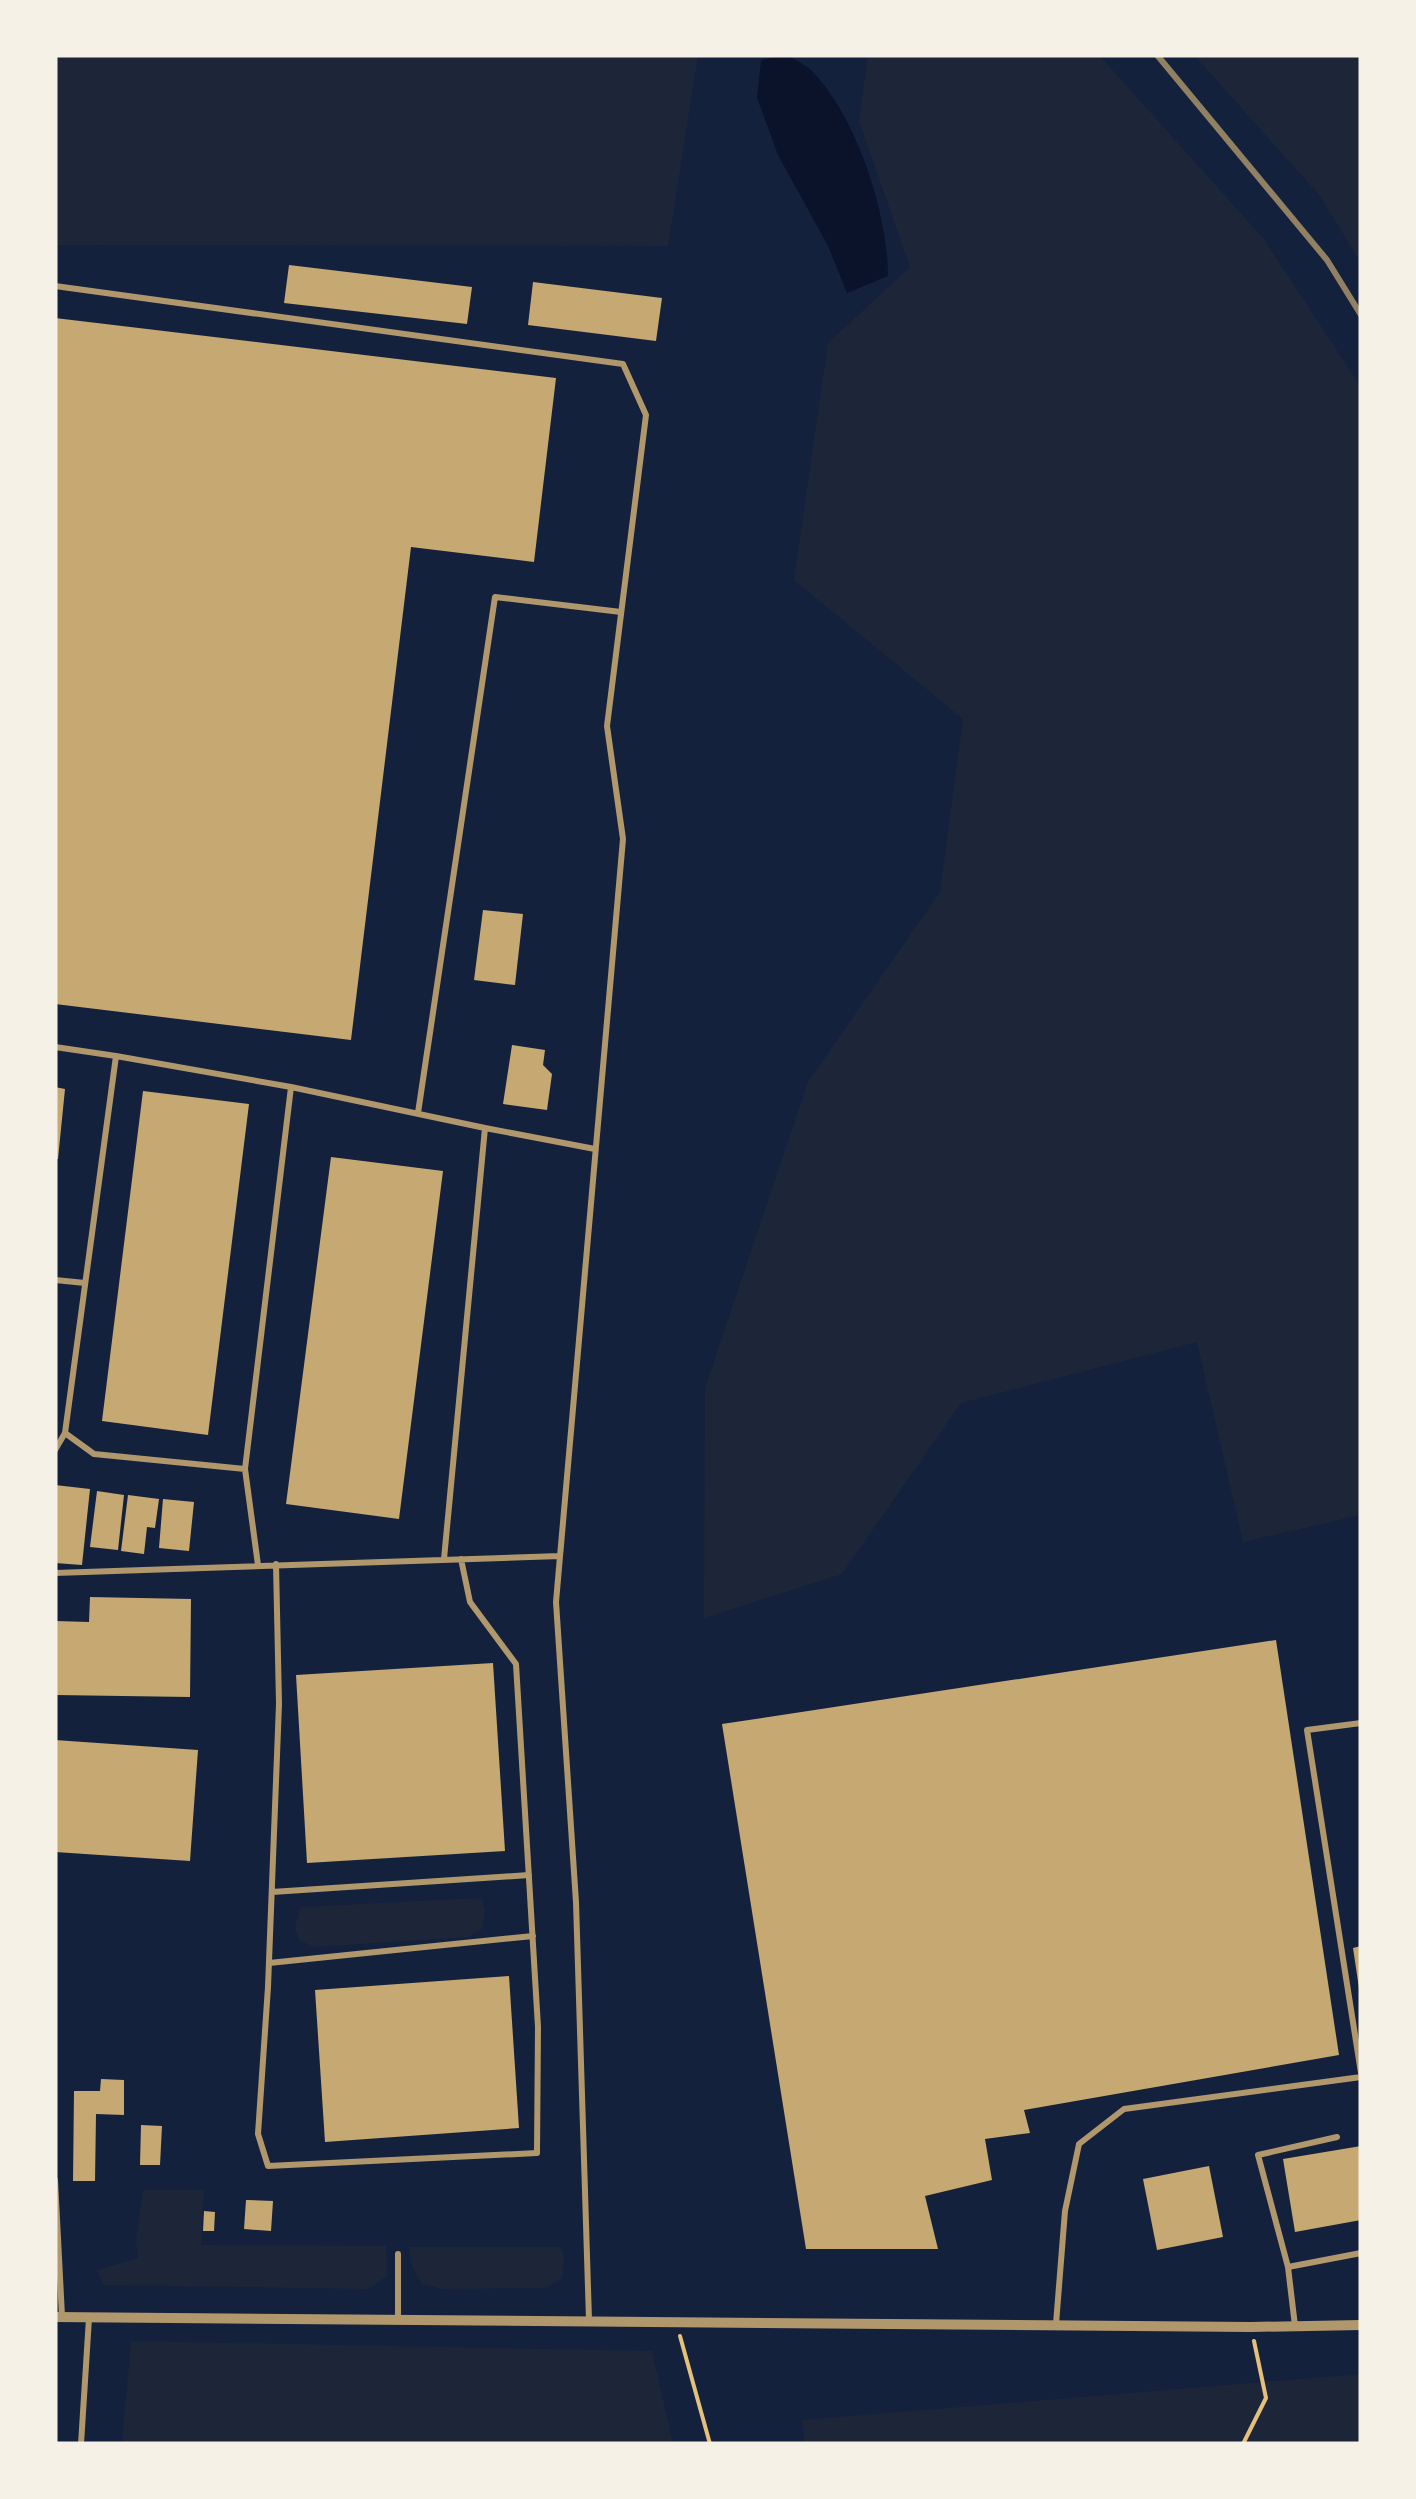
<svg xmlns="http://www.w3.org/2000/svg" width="1416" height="2499" viewBox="0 0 1416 2499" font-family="Inter,sans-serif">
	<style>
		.green { fill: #1d2539 }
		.water { fill: #0b132b }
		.building { fill: #c6a872 }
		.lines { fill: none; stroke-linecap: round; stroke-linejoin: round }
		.path { stroke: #e5c07b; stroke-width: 4 }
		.service { stroke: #b1986c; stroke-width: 6 }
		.minor { stroke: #b1986c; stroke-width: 10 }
		.rail { stroke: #918062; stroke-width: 6 }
	</style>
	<rect width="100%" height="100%" fill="#14213d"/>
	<!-- green -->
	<path class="green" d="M55 55H698L668 246 55 245Z
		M868 55H1099L1263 238 1361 387V1515L1243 1542 1197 1342 961 1403 842 1574 704 1618 705 1388 808 1082 940 892 963 719 794 580 828 343 910 267 859 121Z
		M1194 55H1361V263L1320 196Z
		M481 1898 485 1909 482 1929 469 1937 314 1947 299 1940 295 1928 300 1907Z
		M143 2190H204L201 2245 386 2246 387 2276 368 2289 103 2285 97 2270 138 2258 136 2242Z
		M409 2247H561L564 2257 562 2278 546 2288 443 2289 422 2284 412 2266Z
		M131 2341 652 2351 673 2444H122Z
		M1361 2374V2444H805L802 2420Z"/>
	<!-- water -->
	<path class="water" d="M787 55C795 60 806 65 813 72 857 118 888 214 888 276L847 293 828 246 778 155 757 98 761 60Z"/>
	<!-- building -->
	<path class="building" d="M289 265 472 287 467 324 284 303Z
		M533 282 662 298 656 341 528 325Z
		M55 318 556 378 534 562 411 547 351 1040 55 1004Z
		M483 910 523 914 515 985 474 980Z
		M512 1045 545 1050 543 1065 552 1074 547 1110 503 1104Z
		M55 1087 65 1089 58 1159H55Z
		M143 1091 249 1104 208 1435 102 1421Z
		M331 1157 443 1171 399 1519 286 1504Z
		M55 1485 90 1489 82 1565 55 1563Z
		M97 1491 124 1495 118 1550 90 1547Z
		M128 1495 159 1499 155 1528 147 1527 144 1554 121 1551Z
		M163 1499 194 1502 189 1551 159 1548Z
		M90 1597 191 1599 190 1697 55 1695V1621L89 1622Z
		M1276 1640 1339 2055 1024 2110 1030 2133 985 2139 992 2180 925 2196 938 2249H806L722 1724Z
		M493 1663 505 1851 307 1863 296 1675Z
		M55 1740 198 1750 190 1861 55 1852Z
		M1361 1946V1988H1359L1353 1948Z
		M509 1976 519 2128 325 2142 315 1990Z
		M101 2079 124 2080V2115L96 2114 95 2181H73L74 2091H100Z
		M141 2125 162 2126 160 2165H140Z
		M1361 2146V2220L1295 2232 1283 2159Z
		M1209 2166 1223 2237 1157 2250 1143 2179Z
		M246 2200 273 2201 271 2231 244 2229Z
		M204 2211 215 2212 214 2231H203Z"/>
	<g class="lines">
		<!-- path -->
		<path class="path" d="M680 2336 710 2444
			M1243 2444 1266 2398 1254 2341"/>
		<!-- service -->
		<path class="service" d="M55 286 623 364 646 415 607 726 623 839 556 1602 576 1902 589 2320
			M55 1047 116 1056
			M418 1113 495 597 621 612
			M55 1280 85 1283
			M55 1450 65 1433
			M245 1469 94 1454 65 1433 116 1056 291 1087
			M444 1559 485 1128 595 1149
			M276 1564 279 1704 268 1987 258 2134 268 2166 537 2153 538 2027 516 1664 470 1602 461 1559
			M258 1565 245 1469 291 1087 485 1128
			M55 1573 560 1556
			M1361 1723 1307 1730 1361 2073
			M272 1892 529 1875
			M269 1963 533 1936
			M55 2180 62 2316
			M1288 2267 1361 2253
			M398 2319V2254
			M1056 2324 1065 2211 1079 2144 1124 2109 1361 2077
			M1295 2326 1288 2267 1258 2155 1337 2137
			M81 2444 89 2318"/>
		<!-- minor -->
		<path class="minor" d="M55 2317 1251 2327 1361 2325"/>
		<!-- rail -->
		<path class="rail" d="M1157 55 1327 260 1361 315"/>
	</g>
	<!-- border -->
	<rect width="1416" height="2499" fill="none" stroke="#f6f1e7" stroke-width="115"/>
</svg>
